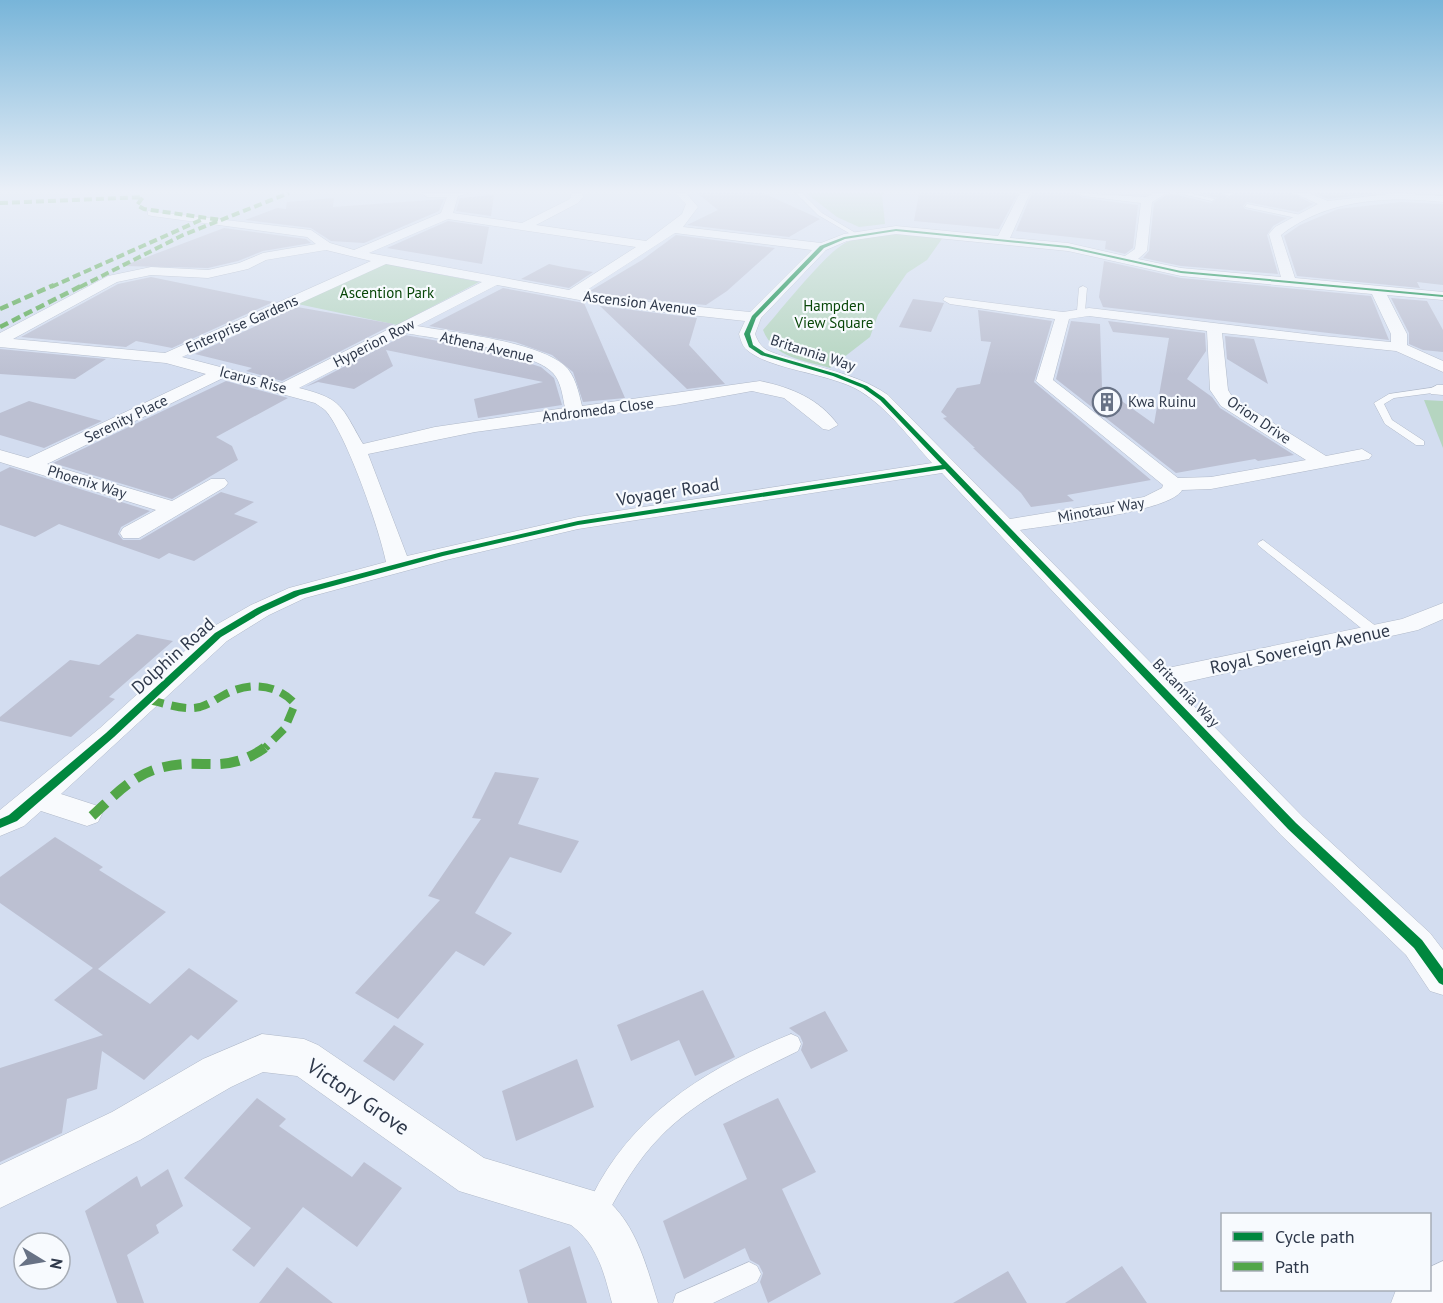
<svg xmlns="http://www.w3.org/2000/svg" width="1443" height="1303" viewBox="0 0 1443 1303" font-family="'PT Sans',sans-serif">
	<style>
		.green { fill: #b5d5c0 }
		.building { fill: #bcc0d2 }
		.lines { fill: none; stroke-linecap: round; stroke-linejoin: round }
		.service-casing { stroke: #b0b9c9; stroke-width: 1 }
		.minor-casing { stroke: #b0b9c9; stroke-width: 1 }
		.service { fill: #f8fafd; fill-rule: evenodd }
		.minor { fill: #f8fafd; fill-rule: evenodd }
		.quiet-far3 { stroke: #52a648; stroke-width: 4; stroke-dasharray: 8 4; stroke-linecap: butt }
		.quiet-far2 { stroke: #52a648; stroke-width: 4.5; stroke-dasharray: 9 4.5; stroke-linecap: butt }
		.quiet-far1 { stroke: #52a648; stroke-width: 8; stroke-dasharray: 15 8; stroke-linecap: butt }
		.quiet { stroke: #52a648; stroke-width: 10; stroke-dasharray: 19 10; stroke-linecap: butt }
		.cycleway-casing { stroke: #f7fafe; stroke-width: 4 }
		.cycleway { fill: #00873e; fill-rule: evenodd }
		.labels { text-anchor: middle; stroke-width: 4.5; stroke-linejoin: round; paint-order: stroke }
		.far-park-label { font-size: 15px; fill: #084608; stroke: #f7fafe }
		.far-street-label { font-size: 15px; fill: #2f394b; stroke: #f7fafe }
		.far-poi-label { font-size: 15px; fill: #2f394b; stroke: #f7fafe; text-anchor: start }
		.street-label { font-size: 18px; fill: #2f394b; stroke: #f7fafe }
		.near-street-label { font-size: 21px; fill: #2f394b; stroke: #f7fafe }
	</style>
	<rect width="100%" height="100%" fill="#d3ddf0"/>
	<!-- green -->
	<path class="green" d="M806 193H886L882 195 885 224 859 227 837 217Z
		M902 234 944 236 927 260 907 273 878 315 870 337 830 368C803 360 774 358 763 330 781 310 826 252 847 242 863 234 885 235 902 234Z
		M382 263 479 282 397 325 293 303Z
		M1424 400 1443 401V448Z"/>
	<!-- building -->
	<path class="building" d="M697 193H763L820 219 789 237 687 225 718 210Z
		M919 193H1018L999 229 914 221Z
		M1032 193H1076L1083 198 1138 205 1133 248 1125 254 1105 249 1106 241 1016 231Z
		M1169 193 1211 203 1217 198 1198 193H1221L1228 198 1234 193H1292L1313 204 1298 212 1247 202 1243 206 1245 209 1287 218 1273 226 1267 235 1278 274 1181 266 1143 258 1149 251 1154 203Z
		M1314 193H1379L1328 199Z
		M494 195 491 216 456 211 460 198Z
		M334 198 333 207 444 199 439 211 364 243 331 241 311 228 245 220 277 208 286 209 287 202Z
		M1401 202 1443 204V285L1417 282 1420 288 1297 276 1284 236 1300 225 1338 209Z
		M448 221 489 227 482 264 387 248Z
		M224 228 306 239 311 243 263 251 238 261 208 268 123 266Z
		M676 235 775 248 727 291 706 305 618 297 590 291 642 260Z
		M1104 261 1181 278 1371 296 1389 340 1103 307 1099 297Z
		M549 264 563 267 593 272 569 288 521 279Z
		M151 277 273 302 172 348 136 341 126 347 21 337 118 284Z
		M503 288 584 303 625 398 583 402 573 372 552 355 515 342 429 326Z
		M1391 298 1427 301 1443 330V352L1423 350 1409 344V333Z
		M913 299 944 303 931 332 899 327Z
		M600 306 697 318 689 345 725 384 687 389Z
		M297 307 394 324 282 381 246 371 252 368 195 354Z
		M978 310 1052 321 1034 382 1151 480 1067 495 1074 501 1031 507 1021 493 973 448H975L943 418 947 417 941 412 957 388 980 384 991 342 981 341Z
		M1071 321 1100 324 1102 387 1154 424 1169 338 1113 332 1108 321 1205 333 1206 351 1187 379 1212 397 1220 408 1294 455 1258 461 1255 459 1176 473 1056 379Z
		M405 335 483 349 541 367 554 378 562 405 478 418 474 399 543 382 386 350 393 366 354 389 318 382 305 387Z
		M1225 336 1254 339 1268 384 1227 359Z
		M0 349 106 359 75 379 0 374Z
		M226 381 288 398 216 437 232 446 238 460 172 499 53 463Z
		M29 401 102 421 44 448 0 435V413Z
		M10 467 150 511 121 527 118 534 123 540H140L221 492 254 502 234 514 258 522 194 561 169 553 159 559 59 524 35 537 0 525V472Z
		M137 634 173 641 109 697 115 699 71 737 0 721V717L70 660 99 665Z
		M495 772 539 778 518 824 579 841 561 873 510 857 475 913 512 933 484 966 456 951 398 1019 355 993 440 900 428 896 481 819 472 818Z
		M55 837 103 867 99 870 166 912 98 969 150 1004 189 968 238 1001 198 1040 191 1035 144 1080 102 1051 97 1089 67 1099 62 1133 0 1162V1068L103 1035 54 1000 93 968 0 903V877Z
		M703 990 735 1057 695 1076 679 1040 631 1061 617 1025Z
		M825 1011 848 1051 811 1069 801 1050 803 1043 800 1036 789 1028Z
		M394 1025 424 1044 394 1081 363 1061Z
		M577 1059 594 1107 516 1141 502 1091Z
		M257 1098 286 1119 279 1126 352 1177 364 1162 402 1188 357 1247 303 1207 254 1267 232 1250 251 1228 184 1178Z
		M778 1098 816 1172 782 1189 821 1274 768 1303 760 1282 763 1273 759 1265 750 1260 745 1248 684 1279 663 1221 747 1179 723 1124Z
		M168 1169 183 1206 156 1225 159 1233 127 1255 144 1303H117L85 1211 137 1176 141 1187Z
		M570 1246 587 1303H528L519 1270Z
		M1122 1266 1147 1303H1065Z
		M287 1267 333 1303H259Z
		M1008 1271 1027 1303H953Z"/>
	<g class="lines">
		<!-- service casing -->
		<g class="service-casing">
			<path id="service" d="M796 193H802L822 213 859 235 854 236 818 215Z
				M1178 193H1189L1215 199 1212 201Z
				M1223 193H1231L1232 194 1229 196Z
				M1247 204 1301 215 1304 217 1301 219 1245 207Z
				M1083 286 1087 288 1085 311 1081 313 1077 311 1079 288Z
				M1437 387 1442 390 1440 392 1394 398 1384 404 1392 420 1424 441V445H1416L1385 424 1374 403 1389 394Z
				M1263 540 1381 630 1383 633 1381 636H1371L1259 546 1257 544 1259 542Z
				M791 1034 798 1037 801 1044 798 1051C750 1075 699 1097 661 1136 637 1160 620 1190 604 1220L596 1223 588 1220 585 1212C623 1120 702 1070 791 1034Z
				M749 1262 757 1266 761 1274 757 1282 713 1303H673L676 1294Z"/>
		</g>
		<!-- minor casing -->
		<g class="minor-casing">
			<path id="minor" d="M422 193H469L458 196 453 213 522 223 570 199 572 193H582L583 197 578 203 536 225 646 241 682 214 686 204 675 193H686L698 207 683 227 821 243 844 234 896 226 998 236 1020 193H1030L1010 238 1068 243 1125 256 1135 249 1141 203 1083 196 1078 193 1146 197 1154 193H1167L1152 202 1147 251 1138 259 1181 268 1281 277 1269 234 1275 227 1318 204 1294 193H1308L1328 201 1397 193 1443 196V202C1389 196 1326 199 1281 235L1295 278 1443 292V300L1387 295 1407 334V345L1443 361V372L1396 351 1222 333 1228 390 1233 398 1326 456 1362 449 1372 455 1369 459 1211 489 1182 490C1171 512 1049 525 1020 530L1158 670 1402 619 1443 603V619L1418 630 1173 685 1303 817 1430 933 1443 950V995L1430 991 1406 955 1281 835 942 473 578 529 446 560 305 598 269 615 227 641 61 794 98 806 102 814 98 822 87 826 41 811 24 826 0 836V810L100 728 209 629 251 605 289 588 386 562C379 528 347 436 326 411 323 408 318 405 315 403L223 378 47 464 172 501 211 479H225L228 483 225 487 139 538H123L120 533 123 528 156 510 0 462V450L28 458 206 374 166 363 0 347V333L108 276 151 267 208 270 239 263 263 253 316 244 307 237 152 216 148 215V211L311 230 330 243 354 250 441 213 447 197H427ZM448 219 636 247 569 290 369 253ZM675 233 812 250 750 312 618 299 584 292ZM896 234 1068 251 1181 276 1372 294 1391 334V342L1323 336 1089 308 1063 312 945 297 943 300 950 304 1055 319 1036 381 1163 485 1162 488 1144 497 1010 519 888 395C852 370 809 368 769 351 761 347 758 342 755 334L761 318 826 250 847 241ZM326 250 371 261 165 353 13 339 117 282 151 275 208 278 248 269 266 260ZM386 264 482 282 282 383 182 357ZM497 285 618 307 745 321 739 334C741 340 742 346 747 350 770 370 830 373 860 391 888 408 910 439 932 463L578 517 407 556 368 454 475 432 675 405 752 391 784 398 823 429 829 430 838 425C820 399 790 387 760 381L582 406C579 393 575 374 564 365 535 341 455 333 417 326ZM1089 316 1207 331 1210 390 1221 406 1306 460 1211 477 1178 478 1053 380 1069 319ZM405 333C438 339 532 350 553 373 561 381 563 398 565 408L435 427 363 444C341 406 343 399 299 388Z
				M1437 385H1443V395L1431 394 1428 390Z
				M262 1034 304 1039 318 1045 484 1158 597 1192C635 1218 645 1262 658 1303H612C604 1273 598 1245 571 1225L459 1191 297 1076 263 1072 231 1087 140 1140 0 1208V1165L112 1112 203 1059Z
				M1443 1261V1303H1391L1396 1290H1430V1267Z"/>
		</g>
		<!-- service -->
		<use href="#service" class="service"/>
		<!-- minor -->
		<use href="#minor" class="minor"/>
		<!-- quiet-far3 -->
		<path class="quiet-far3" d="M0 203 143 197 137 205 144 209 221 220
			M51 287 203 219
			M80 287 183 235 289 193"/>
		<!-- quiet-far2 -->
		<path class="quiet-far2" d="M0 309 54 285
			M0 327 83 285"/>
		<!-- quiet-far1 -->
		<path class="quiet-far1" d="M149 700C165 703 183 711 200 707 211 704 220 696 230 692 252 682 279 685 295 704L285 728 265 748"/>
		<!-- quiet -->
		<path class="quiet" d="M92 816C112 798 132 775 160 768 202 756 225 777 267 746"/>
		<!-- cycleway casing -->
		<g class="cycleway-casing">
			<path id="cycleway" d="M896 229 1068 246 1181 271 1443 295V297L1181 273 1068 248 896 231 845 239 824 248 756 318 750 334 753 345 765 353 837 374 867 386 884 398 1296 823 1422 940 1443 969V985L1439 983 1414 948 1288 829 945 469 578 525 443 556 300 595 263 612 221 637 114 737 17 821 0 828V819L9 815 106 733 215 633 257 608 294 591 442 552 578 521 942 465 880 400 863 388 833 376 761 355 749 347 744 334 752 316 820 246 844 237Z"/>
		</g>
		<!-- cycleway -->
		<use href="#cycleway" class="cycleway"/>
	</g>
	<!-- sky -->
	<linearGradient id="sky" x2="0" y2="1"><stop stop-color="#78b5d9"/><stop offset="0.51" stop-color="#ebf0f8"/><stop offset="1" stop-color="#ebf0f8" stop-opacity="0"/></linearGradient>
	<rect width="1443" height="375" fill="url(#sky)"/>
	<!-- icons -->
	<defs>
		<g id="building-ring" transform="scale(1.5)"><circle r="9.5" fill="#f7fafe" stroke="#687285" stroke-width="1.5"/><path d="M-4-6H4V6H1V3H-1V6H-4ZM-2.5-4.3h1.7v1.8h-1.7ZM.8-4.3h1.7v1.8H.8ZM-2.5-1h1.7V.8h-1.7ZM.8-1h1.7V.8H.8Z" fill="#687285"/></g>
	</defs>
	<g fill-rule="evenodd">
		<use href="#building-ring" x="1107" y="402"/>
	</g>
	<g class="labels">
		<!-- far-park labels -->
		<g class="far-park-label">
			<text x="387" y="298">Ascention Park</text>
			<text x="834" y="311">Hampden<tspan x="834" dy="17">View Square</tspan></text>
		</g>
		<!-- far-street labels -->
		<g class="far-street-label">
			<text transform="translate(640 303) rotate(7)" y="5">Ascension Avenue</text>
			<text transform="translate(242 324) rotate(-24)" y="5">Enterprise Gardens</text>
			<text transform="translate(374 343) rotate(-27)" y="5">Hyperion Row</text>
			<text transform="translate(487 347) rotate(13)" y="5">Athena Avenue</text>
			<text transform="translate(813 353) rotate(18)" y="5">Britannia Way</text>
			<text transform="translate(253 380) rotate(15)" y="5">Icarus Rise</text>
			<text transform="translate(598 410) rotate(-7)" y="5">Andromeda Close</text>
			<text transform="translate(126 419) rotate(-26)" y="5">Serenity Place</text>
			<text transform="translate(1259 420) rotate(34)" y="5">Orion Drive</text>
			<text transform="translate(87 482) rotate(17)" y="5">Phoenix Way</text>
			<text transform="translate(1101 510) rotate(-10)" y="5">Minotaur Way</text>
			<text transform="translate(1186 693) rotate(46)" y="5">Britannia Way</text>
		</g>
		<!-- far-poi labels -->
		<g class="far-poi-label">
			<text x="1128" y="407">Kwa Ruinu</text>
		</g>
		<!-- street labels -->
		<g class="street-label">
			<text transform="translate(668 492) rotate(-9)" y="6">Voyager Road</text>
			<text transform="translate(1300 649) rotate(-12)" y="6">Royal Sovereign Avenue</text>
			<text transform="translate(173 656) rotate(-42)" y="6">Dolphin Road</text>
		</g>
		<!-- near-street labels -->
		<g class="near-street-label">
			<text transform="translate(358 1097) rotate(34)" y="7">Victory Grove</text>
		</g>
	</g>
	<!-- legend -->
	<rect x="1221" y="1213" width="210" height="78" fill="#f7fafe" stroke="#a7adb6" stroke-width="1.5"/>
	<rect x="1233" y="1232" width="30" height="9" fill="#00873e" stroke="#a7adb6" stroke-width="1.5"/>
	<text x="1275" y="1243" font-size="18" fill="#2f394b">Cycle path</text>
	<rect x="1233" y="1262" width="30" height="9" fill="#52a648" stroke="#a7adb6" stroke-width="1.5"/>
	<text x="1275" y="1273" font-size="18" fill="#2f394b">Path</text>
	<!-- north arrow -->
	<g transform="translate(42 1261) rotate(101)"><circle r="28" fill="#f7fafe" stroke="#a7adb6" stroke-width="1.5"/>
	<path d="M0-4.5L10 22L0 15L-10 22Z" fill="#687285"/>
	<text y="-9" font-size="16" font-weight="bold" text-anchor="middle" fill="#2f394b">N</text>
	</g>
</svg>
